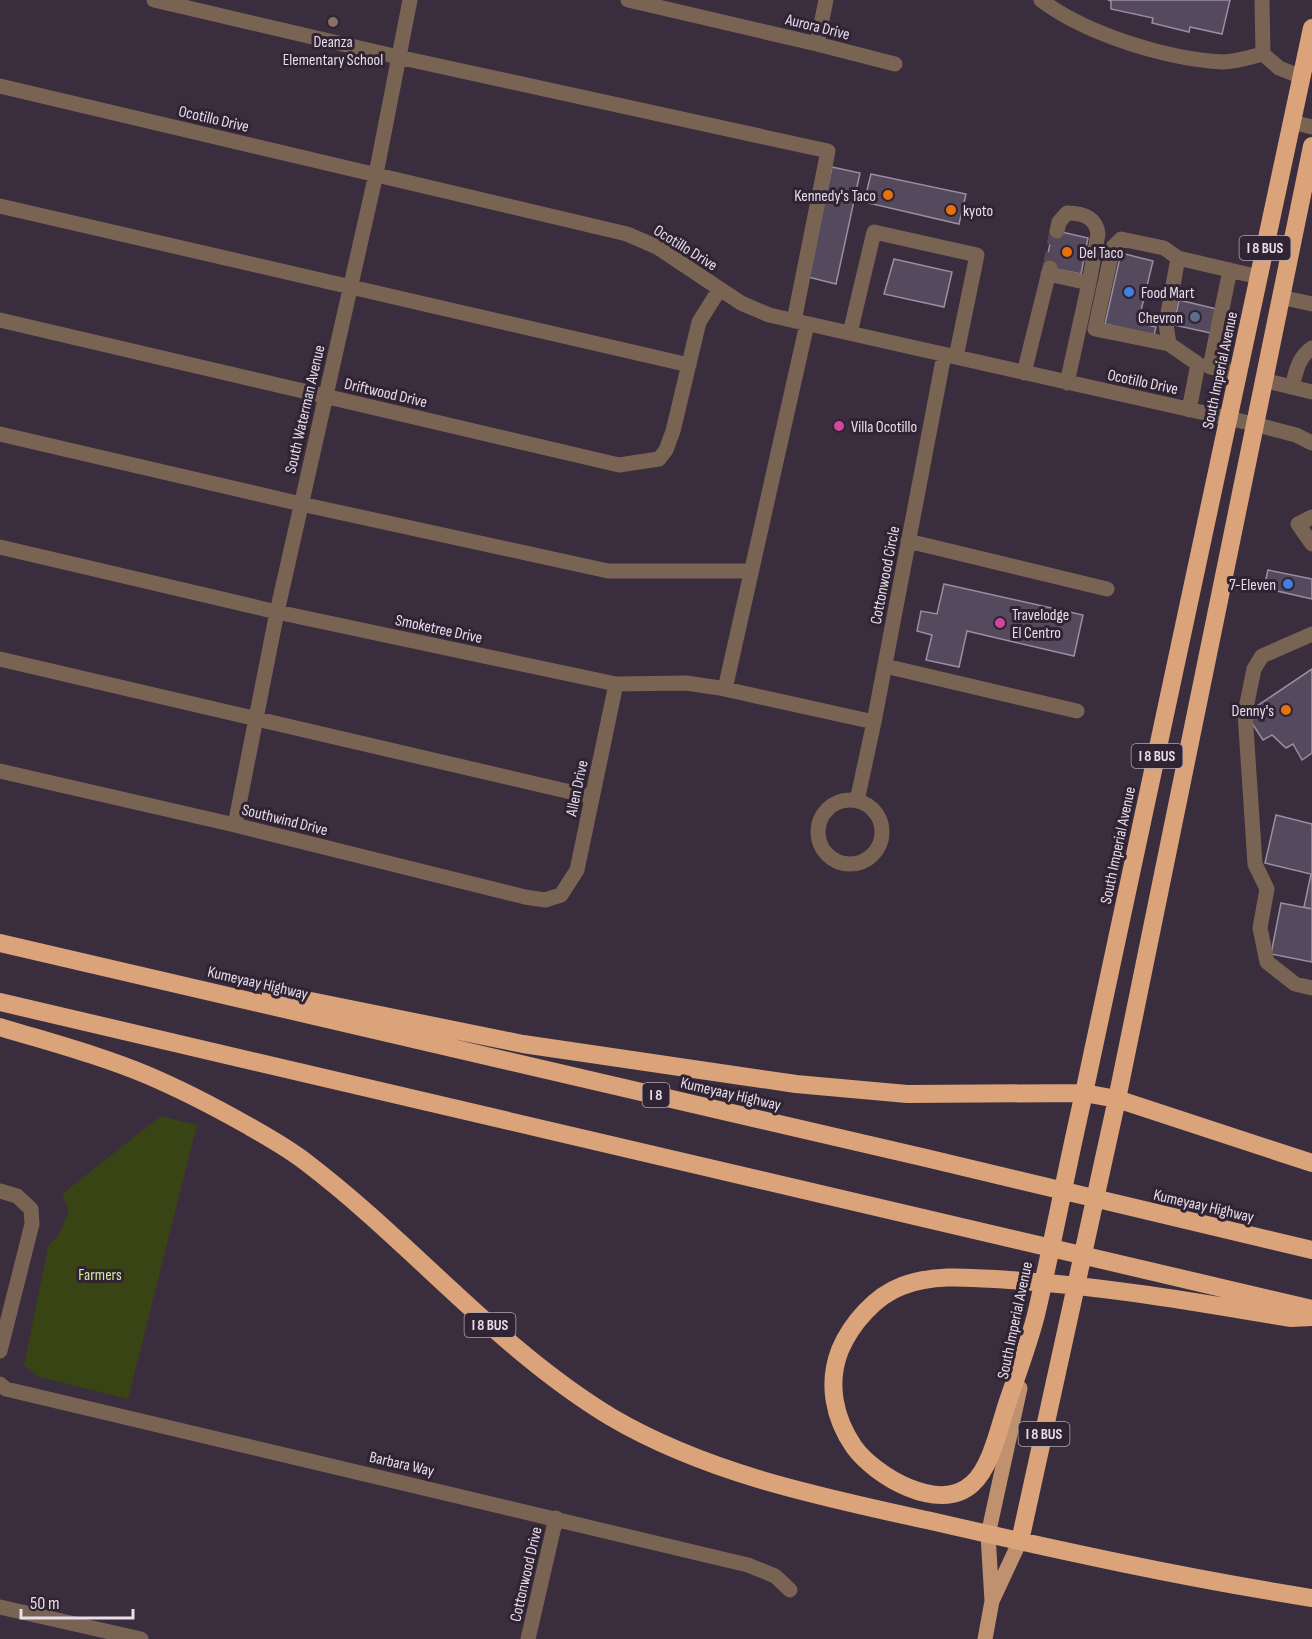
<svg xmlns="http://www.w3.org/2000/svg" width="1312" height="1639" viewBox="0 0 1312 1639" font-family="'Sofia Sans Condensed',sans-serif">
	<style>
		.green { fill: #394414 }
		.building { fill: #55495d; stroke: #9b8da4; stroke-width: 1.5 }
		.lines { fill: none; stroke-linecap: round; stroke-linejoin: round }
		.minor-tunnel { stroke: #544858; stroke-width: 15; stroke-dasharray: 15 8; stroke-linecap: butt }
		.minor { stroke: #796352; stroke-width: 15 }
		.major { stroke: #bf916f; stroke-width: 15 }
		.highway { stroke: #daa37a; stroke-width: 18 }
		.education-dot { fill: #8d6e63; stroke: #302334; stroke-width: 2 }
		.food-dot { fill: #e8710a; stroke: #302334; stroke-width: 2 }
		.shop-dot { fill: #3f7fe0; stroke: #302334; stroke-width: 2 }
		.service-dot { fill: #5c6f8a; stroke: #302334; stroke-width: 2 }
		.hotel-dot { fill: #d1479c; stroke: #302334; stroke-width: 2 }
		.labels { text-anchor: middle; stroke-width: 6; stroke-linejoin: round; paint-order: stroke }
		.shield { fill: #302334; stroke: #b0a6b3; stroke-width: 1.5 }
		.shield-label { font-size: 15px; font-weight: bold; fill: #e7dee9 }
		.street-label { font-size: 16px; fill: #e7dee9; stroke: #302334 }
		.poi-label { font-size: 16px; fill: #e7dee9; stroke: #302334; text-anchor: start }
		.park-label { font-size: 16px; fill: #d5ed95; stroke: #302334 }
	</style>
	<rect width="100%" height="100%" fill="#3a2d3e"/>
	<!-- green -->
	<path class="green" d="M161 1116 197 1125 128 1399 39 1377 24 1365 48 1247 59 1234 69 1211 62 1194Z"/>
	<!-- building -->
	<path class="building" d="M1108 0H1230L1222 34 1190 27 1189 32 1152 23 1153 18 1111 9V1Z
		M832 167 860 173 836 284 808 277Z
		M871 174 966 194 959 224 864 202Z
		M1053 230 1088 238 1081 274 1045 267Z
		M1121 253 1153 261 1138 323 1156 327 1154 335 1105 324Z
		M894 259 952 272 944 307 884 294Z
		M1179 300 1217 309 1211 333 1174 325Z
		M1268 570 1312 579V599L1264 588Z
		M944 584 1083 615 1074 656 967 631 959 667 926 660 932 635 917 631 921 611 937 614Z
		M1312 669V753L1302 760 1293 744 1286 748 1272 735 1263 740 1250 720 1263 715 1257 706Z
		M1276 815 1312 824V909L1304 907 1311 874 1265 863Z
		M1281 903 1312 909V962L1271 954Z"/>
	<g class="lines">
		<!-- minor-tunnel -->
		<path class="minor-tunnel" d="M1050 268 1057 231"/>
		<!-- minor -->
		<path class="minor" d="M154 0 398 57 828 151 794 321
			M628 0 817 44 895 64
			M1041 0C1086 34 1166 59 1223 62 1236 62 1251 57 1263 54
			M1262 0 1263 54 1279 68 1302 77
			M817 44 826 0
			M0 86 627 234 657 247 741 303 769 315 1254 424 1296 435 1312 443
			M1292 122 1312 127
			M0 206 689 365
			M1057 231 1059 222 1067 213C1083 213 1096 217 1098 234L1089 283
			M1230 270 1210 367 1239 373
			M1048 274 1089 283 1067 383
			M1280 297 1312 304
			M0 320 619 465 659 459 666 450 673 431 699 322 719 290
			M850 333 874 232 977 255 956 357
			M1169 344 1095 329 1113 247 1121 239 1164 248 1178 258
			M1024 373 1050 268
			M1263 380 1312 392
			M1292 387C1296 372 1298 357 1312 348
			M1189 410 1198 364 1169 344 1166 324 1178 258 1259 277
			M0 434 301 504 608 571H751
			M1312 517 1298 524 1312 544
			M908 541 1107 589
			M0 547 277 612 616 684 686 683 720 688 874 722
			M1312 634 1262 656 1254 669 1245 713 1255 864 1267 889 1260 928 1267 962 1295 984 1312 988
			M0 659 592 797
			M885 666 1077 711
			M725 689 807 324
			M0 771 235 825 525 897 545 900 561 895 577 870 616 684
			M818 832a32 32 0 1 1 64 0a32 32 0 1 1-64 0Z
			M857 801 874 722 944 355
			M235 825 277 612 376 174 410 0
			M0 1191 17 1196 31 1209 32 1224 0 1351
			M0 1384 6 1389 748 1565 775 1576 790 1590
			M0 1607 141 1639
			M528 1639 556 1518"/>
		<!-- major -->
		<path class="major" d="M992 1601 988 1535 1020 1388
			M985 1639 992 1601 1020 1541"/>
		<!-- highway -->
		<path class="highway" d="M1312 28 1084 1093C1067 1167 1053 1242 1036 1315 1028 1346 1016 1377 1006 1407 999 1429 990 1469 972 1484 939 1514 875 1476 854 1447 834 1418 827 1383 840 1350 851 1324 875 1296 902 1286 935 1273 974 1278 1009 1280 1103 1286 1197 1302 1290 1318L1312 1317
			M0 943 926 1158 1312 1250
			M271 993 523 1044 796 1084 907 1094 1084 1093 1117 1099 1312 1163
			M0 1002 1312 1309
			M0 1027C49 1042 99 1055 147 1075 180 1089 213 1106 245 1124 266 1136 288 1148 307 1163 412 1243 497 1348 611 1417 708 1474 822 1497 931 1521 1057 1550 1184 1578 1312 1598
			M1020 1541 1117 1099 1312 146"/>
	</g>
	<!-- markers -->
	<circle class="education-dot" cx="333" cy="22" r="6"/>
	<g class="food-dot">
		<circle cx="888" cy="195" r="6"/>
		<circle cx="951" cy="210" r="6"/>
		<circle cx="1067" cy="252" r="6"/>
		<circle cx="1286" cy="710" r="6"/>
	</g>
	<g class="shop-dot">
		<circle cx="1129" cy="292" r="6"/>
		<circle cx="1288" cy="584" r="6"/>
	</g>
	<circle class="service-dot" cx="1195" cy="317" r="6"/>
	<g class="hotel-dot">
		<circle cx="839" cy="426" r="6"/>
		<circle cx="1000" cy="623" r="6"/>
	</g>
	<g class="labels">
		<!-- shield labels -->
		<g class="shield">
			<rect x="1239.5" y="236" width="51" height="24" rx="4.5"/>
			<rect x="1131.5" y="744" width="51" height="24" rx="4.5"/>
			<rect x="642.5" y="1083" width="27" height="24" rx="4.5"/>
			<rect x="464.5" y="1313" width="51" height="24" rx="4.5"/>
			<rect x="1018.5" y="1422" width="51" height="24" rx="4.5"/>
		</g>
		<g class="shield-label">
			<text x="1265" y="253">I 8 BUS</text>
			<text x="1157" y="761">I 8 BUS</text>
			<text x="656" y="1100">I 8</text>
			<text x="490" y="1330">I 8 BUS</text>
			<text x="1044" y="1439">I 8 BUS</text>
		</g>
		<!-- street labels -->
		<g class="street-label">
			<text transform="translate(818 26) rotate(14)" y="6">Aurora Drive</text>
			<text transform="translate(214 118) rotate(13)" y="6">Ocotillo Drive</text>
			<text transform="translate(686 247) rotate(32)" y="6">Ocotillo Drive</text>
			<text transform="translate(1219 370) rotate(-78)" y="6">South Imperial Avenue</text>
			<text transform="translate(1143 381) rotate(12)" y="6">Ocotillo Drive</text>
			<text transform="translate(386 392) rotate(13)" y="6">Driftwood Drive</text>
			<text transform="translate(304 409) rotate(-77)" y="6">South Waterman Avenue</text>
			<text transform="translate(884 575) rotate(-79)" y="6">Cottonwood Circle</text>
			<text transform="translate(439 628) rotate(12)" y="6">Smoketree Drive</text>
			<text transform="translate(576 788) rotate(-78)" y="6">Allen Drive</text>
			<text transform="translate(285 819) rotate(14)" y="6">Southwind Drive</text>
			<text transform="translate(1117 845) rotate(-78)" y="6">South Imperial Avenue</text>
			<text transform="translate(258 982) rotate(13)" y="6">Kumeyaay Highway</text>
			<text transform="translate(731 1093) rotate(13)" y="6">Kumeyaay Highway</text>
			<text transform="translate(1204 1205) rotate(13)" y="6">Kumeyaay Highway</text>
			<text transform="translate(1014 1320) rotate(-78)" y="6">South Imperial Avenue</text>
			<text transform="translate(402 1463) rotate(13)" y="6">Barbara Way</text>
			<text transform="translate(525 1574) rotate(-77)" y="6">Cottonwood Drive</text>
		</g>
		<!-- poi labels -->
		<g class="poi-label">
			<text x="333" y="47" text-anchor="middle">Deanza<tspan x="333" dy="18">Elementary School</tspan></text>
			<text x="876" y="201" text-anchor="end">Kennedy's Taco</text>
			<text x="963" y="216">kyoto</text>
			<text x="1079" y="258">Del Taco</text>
			<text x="1141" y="298">Food Mart</text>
			<text x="1183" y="323" text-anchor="end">Chevron</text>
			<text x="851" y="432">Villa Ocotillo</text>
			<text x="1276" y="590" text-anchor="end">7-Eleven</text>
			<text x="1012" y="620">Travelodge<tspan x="1012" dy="18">El Centro</tspan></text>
			<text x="1274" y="716" text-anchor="end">Denny's</text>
		</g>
		<!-- park labels -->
		<g class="park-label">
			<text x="100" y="1280">Farmers</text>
		</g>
	</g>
	<!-- scale -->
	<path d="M21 1609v9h112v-9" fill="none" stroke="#e7dee9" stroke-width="3"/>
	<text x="30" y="1609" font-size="18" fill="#e7dee9" stroke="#302334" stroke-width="4.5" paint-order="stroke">50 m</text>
</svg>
